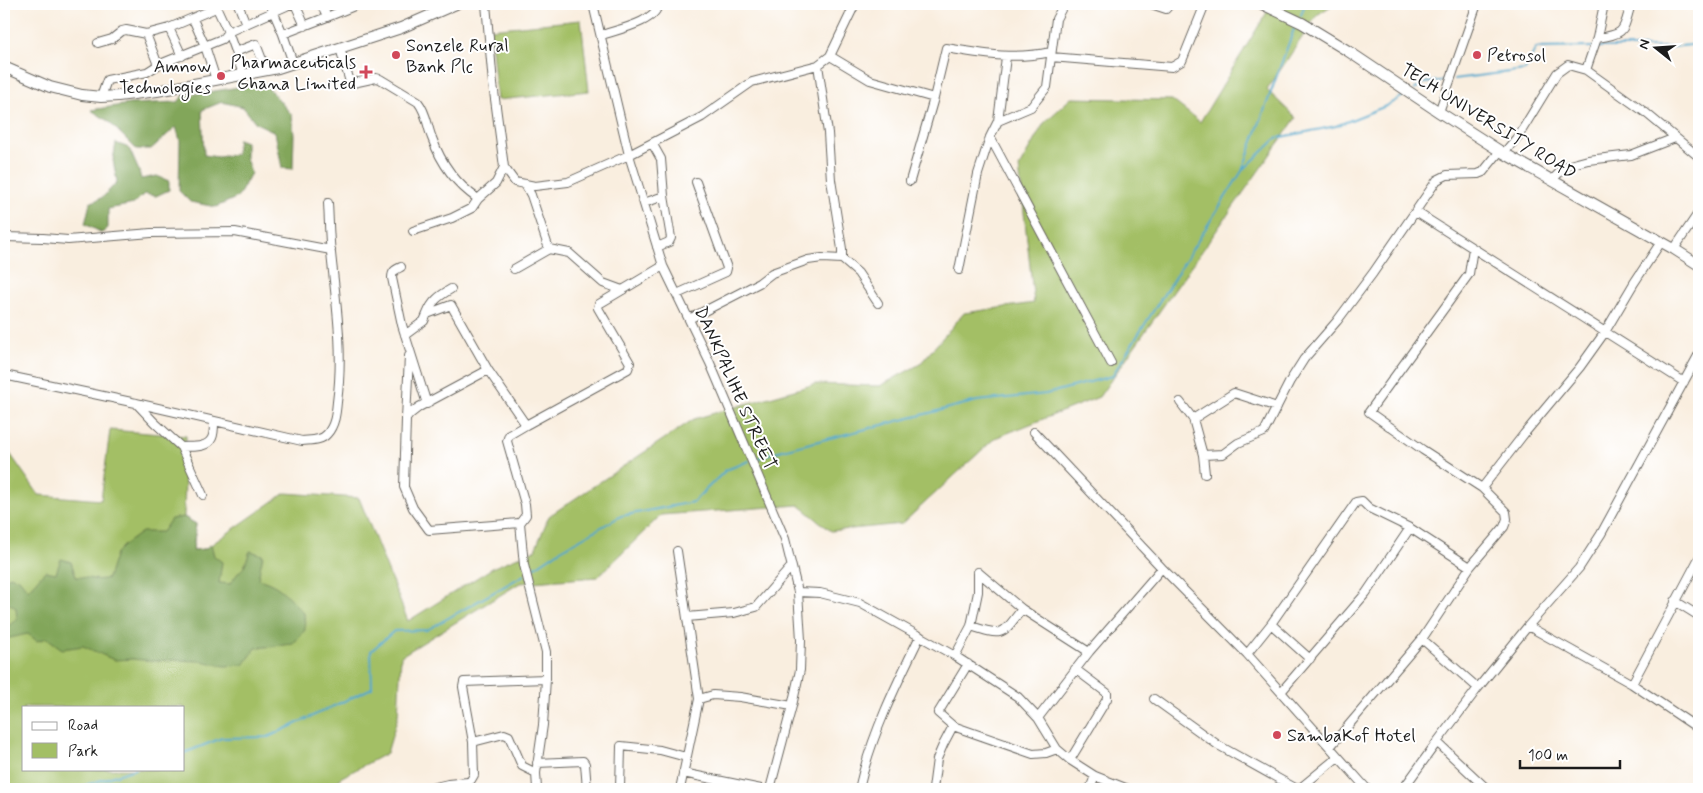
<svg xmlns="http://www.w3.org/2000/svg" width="1703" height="793" viewBox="0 0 1703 793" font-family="Mynerve,sans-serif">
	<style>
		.green { fill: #a3bf65; stroke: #606e40; fill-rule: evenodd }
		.forest { fill: #82a65a; stroke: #4f613b }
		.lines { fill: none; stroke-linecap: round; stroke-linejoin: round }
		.stream { stroke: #50a8cd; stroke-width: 2 }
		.minor-casing { stroke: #696660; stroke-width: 10 }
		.tertiary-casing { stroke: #696660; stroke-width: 12 }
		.minor { stroke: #fff; stroke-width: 8 }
		.tertiary { stroke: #fff; stroke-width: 10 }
		.poi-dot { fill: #d1495b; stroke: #fff; stroke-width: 2 }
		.labels { text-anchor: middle; stroke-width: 4; stroke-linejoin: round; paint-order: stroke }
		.poi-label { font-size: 18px; fill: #1c1c1c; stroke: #fff; text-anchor: start }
		.street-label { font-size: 18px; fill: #1c1c1c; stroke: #fff }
	</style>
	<rect width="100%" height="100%" fill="#fff"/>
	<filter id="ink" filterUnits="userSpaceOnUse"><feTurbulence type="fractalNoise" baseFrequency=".02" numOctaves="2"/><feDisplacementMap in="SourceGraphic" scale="10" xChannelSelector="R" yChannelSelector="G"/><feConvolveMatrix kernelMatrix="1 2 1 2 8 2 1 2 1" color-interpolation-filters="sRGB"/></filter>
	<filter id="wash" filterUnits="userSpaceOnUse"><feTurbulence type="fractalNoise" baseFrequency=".0096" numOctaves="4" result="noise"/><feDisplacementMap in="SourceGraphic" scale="20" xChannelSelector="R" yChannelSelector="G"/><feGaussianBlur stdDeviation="1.12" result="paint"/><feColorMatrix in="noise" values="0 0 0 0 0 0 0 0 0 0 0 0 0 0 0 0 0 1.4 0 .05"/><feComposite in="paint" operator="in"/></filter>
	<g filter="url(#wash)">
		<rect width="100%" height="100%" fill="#f9eedf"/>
		<!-- green -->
		<path class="green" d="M1272 4H1334L1317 15 1267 90 1296 118 1099 397 995 438 902 524 831 531 799 505 661 515 598 577 520 583 401 656 398 716 387 753 340 778 333 789H4V445L39 495 101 500 110 430 186 436 184 517 196 524 193 550 205 549 285 493 359 498 408 621 494 567 535 550 549 516 694 419 815 384 880 386 920 364 964 313 1034 303 1019 167 1044 123 1071 98 1172 100 1200 122ZM24 707H184V769H24Z
			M581 20 589 91 497 100 490 29Z"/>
		<!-- forest -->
		<path class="forest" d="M264 83 292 115 294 135 293 169 282 168 275 132 256 123 243 107 222 102 202 110 204 155 218 157 236 154 238 139 246 142V158L251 173 238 197 216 207 190 202 179 191 180 140 176 127 151 149H136L108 121 91 110 129 104 178 102 183 96Z
			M116 143 129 148 139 171 141 179 157 176 169 181V190L156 196 144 194 134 204 108 209V228L102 233 85 224 90 203 103 197 117 182 113 160Z
			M184 517 196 524 193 550 205 549 211 544 214 556 222 562 219 583 230 584 238 573 244 567 250 551 263 555 258 579C283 586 286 596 304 613L305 630 293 644 256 648 244 665 225 666 200 661 174 660 153 661 132 659 114 660 83 646 62 649 47 638 37 641 28 634C20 635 11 639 4 638V625L6 627 17 620 16 608C13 606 8 603 5 601 0 593 5 582 9 576L19 579 28 590 45 571 56 573 61 559 71 562 76 577C90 577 95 582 108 578L116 553 124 545 142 532H162L171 519Z"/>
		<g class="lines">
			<!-- stream -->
			<path class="stream" d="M1301 15 1305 4
				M1597 47H1672L1699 44
				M1454 79 1525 70 1536 48 1592 47
				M1414 90 1424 83 1447 80
				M1243 170 1277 138 1336 126 1386 106 1405 95
				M754 460 771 453 977 401 1046 394 1112 376 1242 171 1294 29
				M528 572 559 551 621 516 693 502 726 470 749 461
				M184 753 222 738 268 737 372 688 371 651 394 631 427 630 524 575
				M80 789 83 786 135 769"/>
		</g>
	</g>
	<g filter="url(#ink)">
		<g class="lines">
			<!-- minor casing -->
			<g class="minor-casing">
				<path id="minor" d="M215 4 228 32 243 74
					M238 4 246 24
					M270 4 283 34 293 63
					M295 4 305 26
					M321 4 327 17 359 4
					M593 4 629 155 663 266 710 363 785 539 798 592 801 640 800 670 792 706 770 789
					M1064 4 1056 19 1047 87 1031 107 998 121 990 137 1111 363
					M1151 4 1166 9 1170 4
					M1604 4 1597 38 1586 70 1646 113 1699 157
					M193 19 205 46 216 80
					M169 28 182 56
					M146 34 158 65
					M283 34 327 17
					M602 35C616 30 657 22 658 4
					M1597 38C1627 34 1623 30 1631 4
					M98 43 112 39 122 31 126 30 146 34 169 28 216 8
					M340 48 350 82 353 83 376 78 380 79 418 102C427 113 427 126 432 138 441 163 456 184 478 199L472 208 452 218 413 231
					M235 52 256 44 266 70
					M830 56 870 80 934 98
					M1051 57 1172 67 1182 61 1205 4
					M818 65 828 133 831 180 842 249V259
					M101 97 107 80 147 72 158 65 222 39 228 32 291 4
					M1439 112 1477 4
					M998 121 1006 57
					M652 143 661 159 664 196 671 238 669 242 657 247
					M1504 153 1519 135 1557 73 1568 65 1586 70
					M504 167 515 182 535 186 568 182 629 155 702 117 752 82 818 65 830 56 855 4
					M1552 180 1566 166 1588 160 1631 155 1675 138
					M910 181 934 98 946 48C983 54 1013 60 1051 52
					M525 184 531 195 549 249 569 253 603 283 622 290
					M478 199 496 183 504 167 493 84 486 4
					M644 203 664 196
					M1416 212 1684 382
					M4 237 43 238 68 240 151 233 235 232 331 250
					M1674 249 1699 212
					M401 267C395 270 392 271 392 278L402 325 427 404
					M514 269 549 249
					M959 270 978 174 990 137
					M677 294 726 272 727 268 696 182
					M427 314C432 301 439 296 451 289
					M689 319 759 283 772 273 808 260 822 258 842 259 858 273 878 303
					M405 335 424 321 427 314 451 305 488 370
					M4 375 136 403 302 441C311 440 321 441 327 434 335 425 336 413 337 402 344 351 336 303 331 253 329 236 329 219 328 203
					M1180 402 1193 419 1234 393 1277 407
					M136 403 154 422 181 447 203 495
					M406 419 409 356
					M1193 419 1203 455 1205 474
					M1034 432 1162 568 1247 654 1367 789
					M181 447C190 446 207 449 212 438 214 434 214 427 214 422
					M1203 455 1223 454 1238 443 1264 432 1290 381 1304 359 1337 321 1373 273 1437 180 1447 175 1478 174 1483 172 1500 151
					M1482 488 1524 434 1580 367 1605 332 1634 283 1661 242
					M520 523 429 530 413 508 404 487 406 419 410 414 419 407 488 370 526 425
					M677 551 699 699 680 789
					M978 572 1022 609 1089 652
					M798 592 820 593 860 603 955 656 1018 697 1038 718 1057 749 1070 760 1095 776 1128 789
					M1675 601 1699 616
					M687 617 734 613 756 607 791 567
					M1271 624 1310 659
					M971 626 978 592V572
					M1528 626 1632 684 1699 729
					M1422 639 1478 688
					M1247 654 1271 624 1356 502 1362 501 1369 508 1410 528 1470 567
					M955 656 971 626C1004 637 1002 635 1022 609
					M968 664 938 713 953 726 1033 754 1046 753 1057 749
					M1632 684 1699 558
					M1281 692 1366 593 1410 528
					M699 699 713 695 740 697 792 706
					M1154 699 1218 745 1297 789
					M1038 718 1089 652 1162 568
					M473 742 504 734 509 736 522 766 536 773
					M1437 742 1487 789
					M1330 747 1422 639 1470 567 1504 527 1507 519 1506 512 1482 488 1423 450 1369 412 1469 274 1473 248
					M1070 760 1107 699V693L1075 669
					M537 763 583 761 585 764 587 789
					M683 773 761 789
					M427 789 448 784 468 782 471 780 474 775 473 742 463 687 464 682 546 679
					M537 789 536 773 543 725 546 679V652L524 565 520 523 526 515 525 504 507 441 509 435 526 425 628 369 630 363 598 308 599 304 663 266
					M620 789 621 746 660 750 686 757
					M859 789C871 736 896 685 920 636
					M933 789 937 759 943 745 953 726
					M1090 789 1095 776
					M1299 789 1338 757
					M1403 789 1437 742 1478 688 1528 626 1579 568 1601 534 1699 354"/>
			</g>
			<!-- tertiary casing -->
			<g class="tertiary-casing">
				<path id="tertiary" d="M1262 4 1302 23 1348 51 1439 112 1500 151 1674 249 1699 265
					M4 67 50 87 82 95 101 97 118 96 157 91 278 68 401 28 456 4"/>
			</g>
			<!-- minor -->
			<use href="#minor" class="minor"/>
			<!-- tertiary -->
			<use href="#tertiary" class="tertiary"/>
		</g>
	</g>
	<!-- markers -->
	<g class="poi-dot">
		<circle cx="396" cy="55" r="5"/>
		<circle cx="1477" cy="55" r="5"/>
		<path d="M363.5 64.5h5v5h5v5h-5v5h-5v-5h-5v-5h5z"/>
		<circle cx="221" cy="76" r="5"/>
		<circle cx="1277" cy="735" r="5"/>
	</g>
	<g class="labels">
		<!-- poi labels -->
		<g class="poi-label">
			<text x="406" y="51">Sonzele Rural<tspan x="406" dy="21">Bank Plc</tspan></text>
			<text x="1487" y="61">Petrosol</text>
			<text x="356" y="68" text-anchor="end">Pharmaceuticals<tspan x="356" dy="21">Ghana Limited</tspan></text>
			<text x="211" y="72" text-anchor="end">Amnow<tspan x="211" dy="21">Technologies</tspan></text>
			<text x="1287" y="741">SambaKof Hotel</text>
		</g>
		<!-- street labels -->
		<g class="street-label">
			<text transform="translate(1489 121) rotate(32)" y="6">TECH UNIVERSITY ROAD</text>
			<text transform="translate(736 388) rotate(66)" y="6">DANKPALIHE STREET</text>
		</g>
	</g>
	<!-- margin -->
	<rect width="1703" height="793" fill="none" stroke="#fff" stroke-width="20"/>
	<!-- legend -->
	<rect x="22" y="706" width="162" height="65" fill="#ffffff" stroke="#a4a4a4"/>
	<rect x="32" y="722" width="25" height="8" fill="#ffffff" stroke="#a4a4a4"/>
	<text x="68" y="730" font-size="15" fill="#1c1c1c">Road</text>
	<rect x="32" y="743" width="25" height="15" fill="#a3bf65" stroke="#a4a4a4"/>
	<text x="68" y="756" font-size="15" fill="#1c1c1c">Park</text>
	<!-- north arrow -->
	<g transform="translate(1656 48) rotate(287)" stroke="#ffffff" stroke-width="4" paint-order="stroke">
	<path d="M0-4L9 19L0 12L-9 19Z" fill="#1c1c1c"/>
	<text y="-8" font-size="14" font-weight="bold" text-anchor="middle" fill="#1c1c1c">N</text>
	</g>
	<!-- scale -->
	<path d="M1520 760v8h100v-8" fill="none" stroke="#1c1c1c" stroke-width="2.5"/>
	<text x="1528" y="760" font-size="15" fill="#1c1c1c" stroke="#ffffff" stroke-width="4" paint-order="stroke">100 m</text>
</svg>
